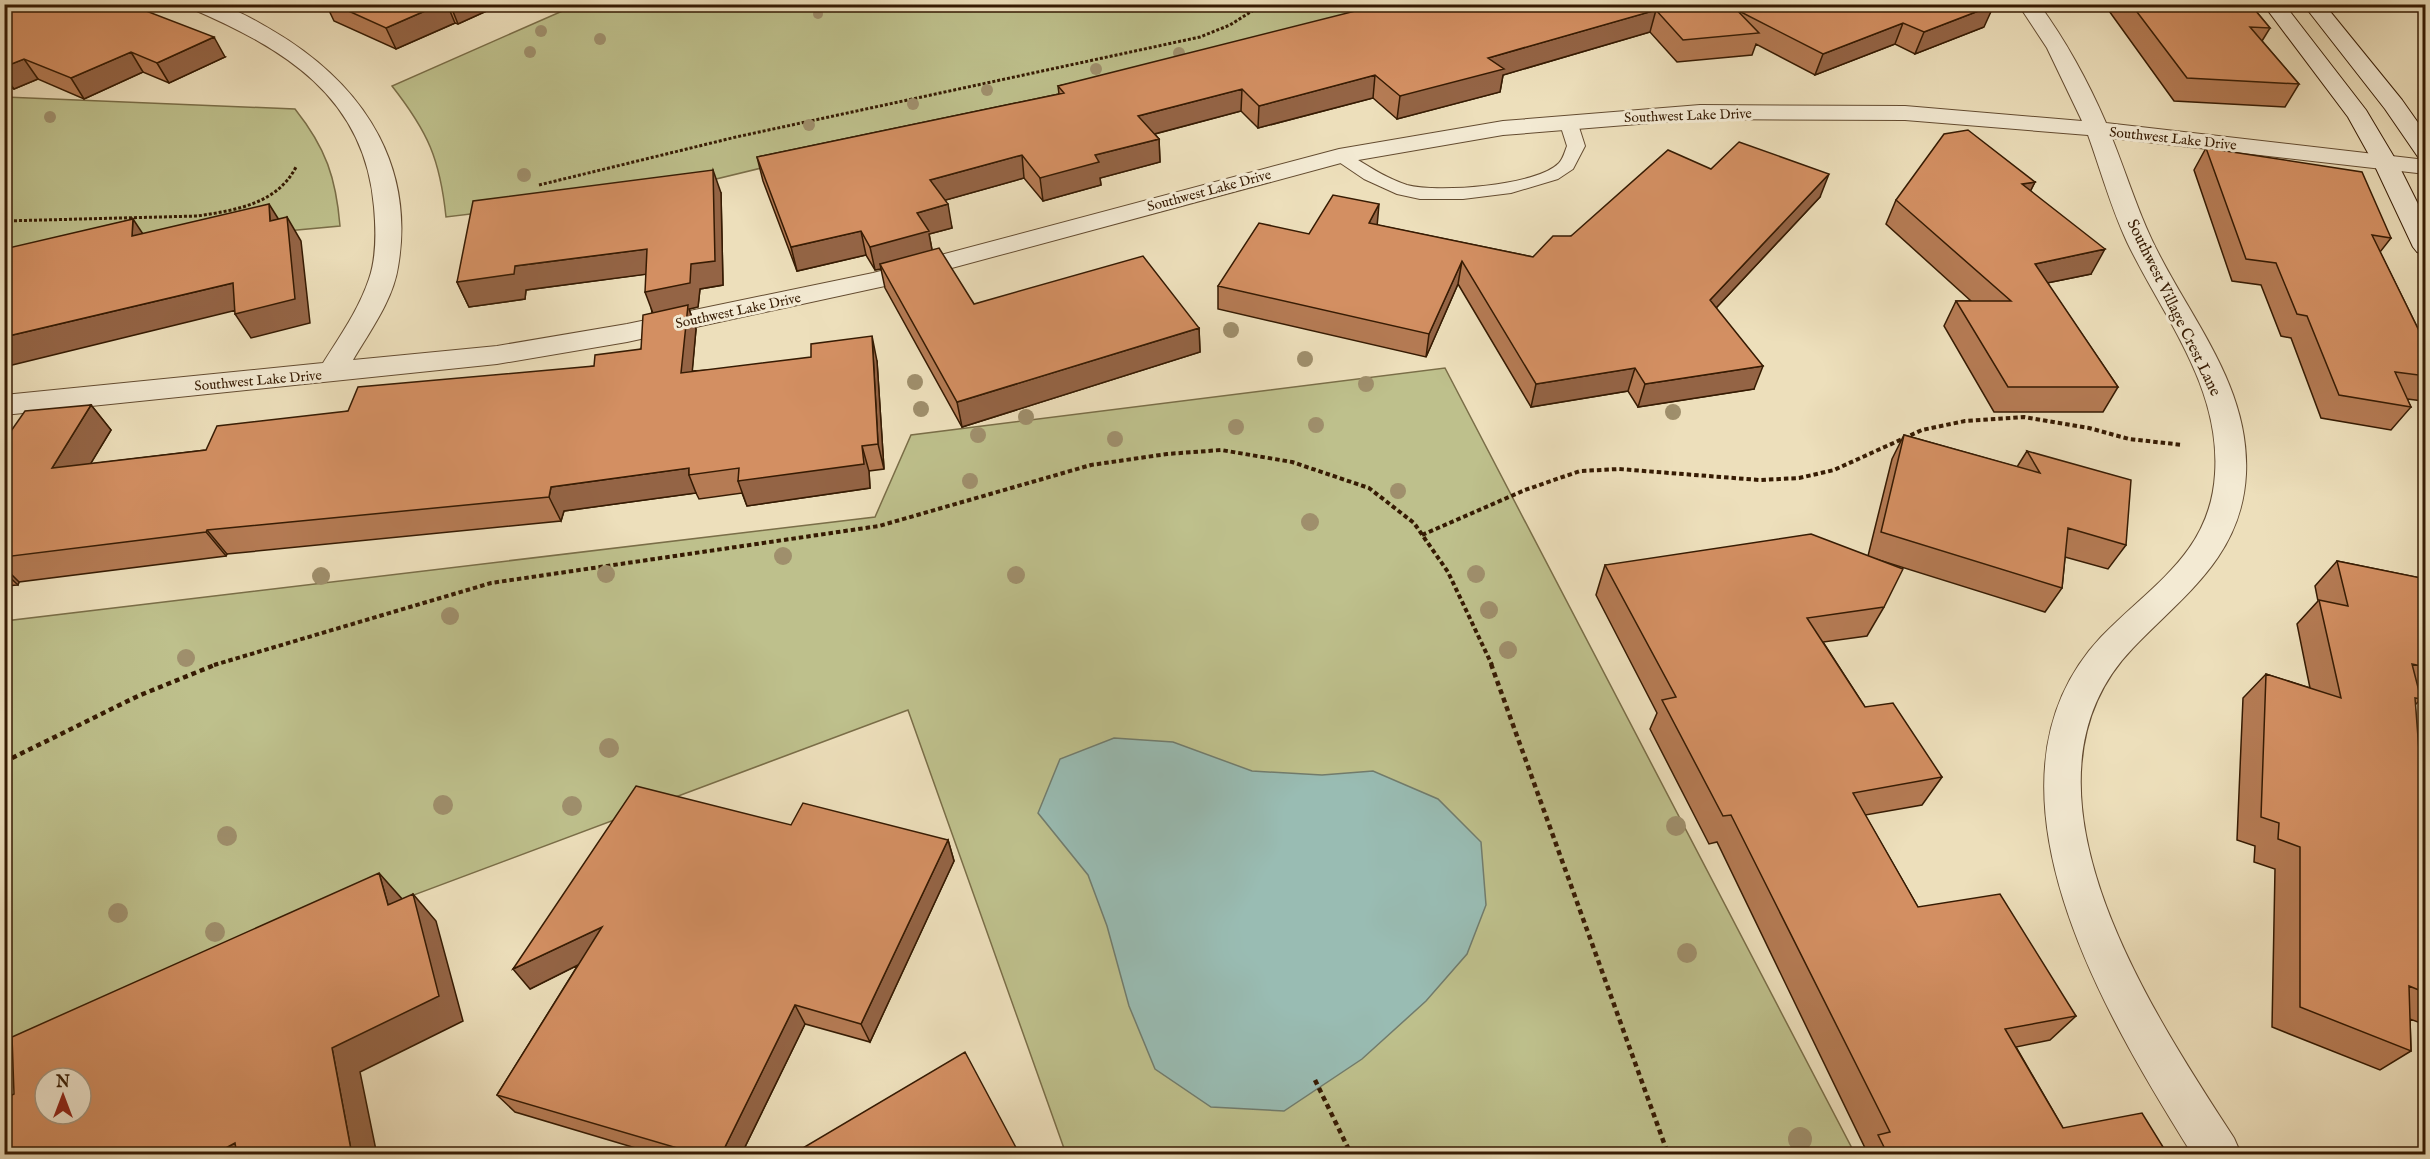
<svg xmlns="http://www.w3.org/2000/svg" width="2430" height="1159" viewBox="0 0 2430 1159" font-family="'IM FELL English',serif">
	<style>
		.green { fill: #bec08c; stroke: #7a6e48; stroke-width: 1.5 }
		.water { fill: #99bcb3; stroke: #717c6d; stroke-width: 1.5 }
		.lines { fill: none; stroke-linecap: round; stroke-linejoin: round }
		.lane-casing { stroke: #644c31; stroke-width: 2 }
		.street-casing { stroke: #644c31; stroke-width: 2 }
		.secondary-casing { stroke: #361b03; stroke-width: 2 }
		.path-far2 { stroke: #361b03; stroke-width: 3; stroke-dasharray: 3 2; stroke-linecap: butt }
		.path-far1 { stroke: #361b03; stroke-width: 4; stroke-dasharray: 4.5 3; stroke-linecap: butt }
		.path { stroke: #361b03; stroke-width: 4.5; stroke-dasharray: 5 4; stroke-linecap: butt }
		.lane { fill: #f3ead3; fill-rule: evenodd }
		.street { fill: #f3ead3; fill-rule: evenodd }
		.secondary { fill: #f3ead3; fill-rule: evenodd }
		.tree { fill: #9f8f6c }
		.wall { fill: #b57b54; stroke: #361b03; stroke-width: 1.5 }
		.shaded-wall { fill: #946445; stroke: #361b03; stroke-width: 1.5 }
		.building { fill: #d38f62; stroke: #361b03; stroke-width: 1.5; fill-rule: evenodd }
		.labels { text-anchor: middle; stroke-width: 6; stroke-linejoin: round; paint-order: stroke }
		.far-street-label { font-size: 14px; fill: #361b03; stroke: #f3ead3 }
		.street-label { font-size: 16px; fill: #361b03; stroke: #f3ead3 }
	</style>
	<rect width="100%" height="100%" fill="#eddfbb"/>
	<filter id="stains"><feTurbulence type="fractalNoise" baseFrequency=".00333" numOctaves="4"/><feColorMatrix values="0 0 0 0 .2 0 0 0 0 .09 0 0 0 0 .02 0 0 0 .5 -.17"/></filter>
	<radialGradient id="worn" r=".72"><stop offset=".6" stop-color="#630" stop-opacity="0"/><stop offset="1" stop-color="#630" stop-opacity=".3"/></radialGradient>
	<!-- green -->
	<path class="green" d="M576 5H1433L675 189 446 217C440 159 428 132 392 86Z
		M5 97 295 109C326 148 336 178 340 226L5 257Z
		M1445 368 1855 1154H1066L908 710 5 1048V621L875 517 911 435Z"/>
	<!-- water -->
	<path class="water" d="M1114 738 1173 742 1252 771 1322 775 1373 771 1438 799 1481 842 1486 905 1467 954 1426 1001 1362 1059 1284 1111 1211 1107 1155 1069 1129 1006 1107 926 1088 875 1038 813 1060 759Z"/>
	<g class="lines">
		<!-- lane casing -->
		<g class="lane-casing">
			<path id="lane" d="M1568 116 1577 121 1585 146 1573 169 1558 179 1511 193 1463 199H1420L1397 194 1364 179 1330 156 1339 151 1345 152C1365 164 1385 178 1407 185 1437 193 1537 186 1559 163 1563 159 1565 151 1567 146L1559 121Z"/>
		</g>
		<!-- street casing -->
		<g class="street-casing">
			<path id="street" d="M187 4C196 4 206 3 214 4 236 7 270 29 288 40 367 92 415 169 398 267 393 300 370 331 353 360L497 346 627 324 873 273 1339 149 1503 121 1700 105 1905 106 2082 121 2047 48 2018 4H2039C2066 41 2088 81 2106 123L2426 160V174L2112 138C2128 178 2140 219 2161 258 2197 327 2250 391 2246 474 2242 556 2184 595 2133 648 2000 786 2153 1013 2234 1138L2241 1154H2192C2107 1018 1964 783 2101 637 2151 585 2210 554 2215 474 2221 386 2163 317 2127 242 2111 208 2101 171 2088 135L1905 120 1700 119 1503 135 1341 163 885 286 627 342 497 364 4 415V395L323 363C340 336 359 309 369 279 377 256 376 230 374 207 365 96 283 48 190 8Z"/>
		</g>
		<!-- secondary casing -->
		<g class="secondary-casing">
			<path id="secondary" d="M2263 4H2284L2366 110 2397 162 2426 220V255L2417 252 2413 247 2373 162 2348 117Z
				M2303 4H2324L2402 100 2426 134V159L2418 157 2385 109Z"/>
		</g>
		<!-- path-far2 -->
		<path class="path-far2" d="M539 185 736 137 1200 37 1230 25 1263 4
			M4 221 198 216C236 210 277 204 296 167"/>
		<!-- path-far1 -->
		<path class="path-far1" d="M1422 535 1525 490 1580 471 1619 469 1759 480 1799 478 1834 470 1922 430 1965 421 2024 417 2089 428 2129 439 2183 445
			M214 665 491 583 879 526 1091 465 1167 454 1221 450 1292 462 1369 488 1414 523 1448 572 1492 665"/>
		<!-- path -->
		<path class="path" d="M1491 664 1668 1154
			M4 762 138 696 217 664
			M1315 1080 1351 1154"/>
		<!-- lane -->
		<use href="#lane" class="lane"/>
		<!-- street -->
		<use href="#street" class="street"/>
		<!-- secondary -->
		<use href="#secondary" class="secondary"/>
	</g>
	<!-- trees -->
	<g class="tree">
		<circle cx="818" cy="14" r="5"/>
		<circle cx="541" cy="31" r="6"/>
		<circle cx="600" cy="39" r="6"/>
		<circle cx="530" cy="52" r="6"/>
		<circle cx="1179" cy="53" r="6"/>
		<circle cx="1096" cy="69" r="6"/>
		<circle cx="987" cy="90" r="6"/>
		<circle cx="913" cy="104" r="6"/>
		<circle cx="50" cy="117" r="6"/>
		<circle cx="809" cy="125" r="6"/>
		<circle cx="524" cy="175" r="7"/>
		<circle cx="1231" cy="330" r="8"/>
		<circle cx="1305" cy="359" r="8"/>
		<circle cx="915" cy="382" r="8"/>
		<circle cx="1366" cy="384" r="8"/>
		<circle cx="921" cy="409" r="8"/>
		<circle cx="1673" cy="412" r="8"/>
		<circle cx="1026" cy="417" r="8"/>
		<circle cx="1316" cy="425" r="8"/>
		<circle cx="1236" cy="427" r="8"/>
		<circle cx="978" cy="435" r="8"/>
		<circle cx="1115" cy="439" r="8"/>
		<circle cx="970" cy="481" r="8"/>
		<circle cx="1398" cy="491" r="8"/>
		<circle cx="1310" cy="522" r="9"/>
		<circle cx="783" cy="556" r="9"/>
		<circle cx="606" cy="574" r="9"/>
		<circle cx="1476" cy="574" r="9"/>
		<circle cx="1016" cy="575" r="9"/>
		<circle cx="321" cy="576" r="9"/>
		<circle cx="1489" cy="610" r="9"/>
		<circle cx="450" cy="616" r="9"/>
		<circle cx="1508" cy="650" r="9"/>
		<circle cx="186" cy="658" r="9"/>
		<circle cx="609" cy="748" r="10"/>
		<circle cx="443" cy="805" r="10"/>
		<circle cx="572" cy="806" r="10"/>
		<circle cx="1676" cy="826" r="10"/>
		<circle cx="227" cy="836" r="10"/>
		<circle cx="118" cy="913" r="10"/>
		<circle cx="215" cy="932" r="10"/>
		<circle cx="1687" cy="953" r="10"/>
		<circle cx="1800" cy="1139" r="12"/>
	</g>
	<!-- wall -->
	<path class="wall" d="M4 4 225 57 169 83 143 72 84 99 38 79 14 89 4 85Z
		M326 4H502L458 24 455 23 396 49 334 21Z
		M2104 4H2250L2270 28 2262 41 2299 84 2285 107 2174 101Z
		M1415 9 1737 10 1984 27 1915 54 1895 44 1815 75 1756 44 1752 55 1677 62 1650 32 1503 75 1500 92 1397 119 1373 98 1258 128 1241 111 1155 134 1159 139 1160 162 1100 178 1101 185 1043 201 1024 178 945 200 952 228 929 234 932 250 974 304 1199 328 1200 352 962 427 885 288 881 269 875 270 866 255 797 271 763 181 757 157 1059 94 1058 86Z
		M2206 148 2391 238 2380 252 2426 345V398L2423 401 2407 399 2411 407 2391 430 2321 418 2291 338 2281 336 2261 285 2232 281 2194 170Z
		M1711 169 1820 197 1716 308 1754 389 1638 407 1628 391 1531 407 1458 284 1426 357 1218 309V286L1309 234 1377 225 1533 257 1571 236Z
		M2035 182 2030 191 2091 274 2047 283 2118 387 2103 412H1994L1944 326 1956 301H1971L1886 224 1896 200Z
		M721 193 723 285 700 289 698 307 689 309 696 329 692 371 877 361 884 469 869 471 870 488 747 506 742 493 699 499 696 493 564 511 561 521 227 554 226 556 19 582 18 585 4 586V441L91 405 111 430 90 464 206 450 348 411 594 366 641 349 652 313 646 274 526 290 525 299 469 307 457 282Z
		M1904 435 2017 467 2027 451 2126 545 2108 569 2065 557 2062 588 2045 612 1876 559 1884 607 1867 636 1823 642 1865 707 1942 777 1922 805 1865 815 1918 907 2076 1016 2050 1040 2016 1047 2063 1128 2168 1155H1859L1865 1148 1717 842 1709 844 1650 729 1657 713 1596 595 1605 565 1868 556 1892 459Z
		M2337 561 2426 579V697L2421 696V699L2415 705 2426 842V1025L2410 1019 2411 1051 2380 1070 2272 1027 2275 869 2254 862 2255 846 2237 840 2243 698 2266 674 2310 688 2297 624 2318 601 2315 586Z
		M791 825 948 840 954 861 870 1042 805 1024 741 1155H659L515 1112 497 1095 578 965 530 989Z"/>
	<!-- shaded-wall -->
	<path class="shaded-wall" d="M441 4H447L455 23 396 49 386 28Z
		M450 4H502L458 24Z
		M1994 5 1984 27 1915 54 1924 32Z
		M1656 10 1650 32 1503 75 1500 92 1397 119 1400 96 1488 58Z
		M1903 23 1895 44 1815 75 1823 54Z
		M214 37 225 57 169 83 157 63Z
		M131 52 143 72 84 99 71 78Z
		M24 59 38 79 14 89 4 76V67Z
		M1375 75 1373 98 1258 128 1259 106Z
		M1242 89 1241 111 1139 138 1138 116Z
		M1159 139 1160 162 1100 178 1101 185 1043 201 1040 178 1095 155Z
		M1022 155 1024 178 935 203 930 180Z
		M713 170 721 193 723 285 700 289 698 307 689 309 696 329 690 397 654 316 645 292 691 264Z
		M1829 174 1820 197 1702 323 1710 300Z
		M2035 182 2023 206 2022 184Z
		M269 204 284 228 270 221Z
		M948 204 952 228 929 234 933 255 880 264 881 269 875 270 870 247 917 213Z
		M1379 204 1377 227 1369 223Z
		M287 217 301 241 310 323 251 338 235 314Z
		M133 219 149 243 132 236Z
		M861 231 866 255 797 271 791 247Z
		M4 240 22 263 4 255Z
		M647 249 656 273 526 290 525 299 469 307 457 282 515 266Z
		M2105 249 2091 274 2022 288 2035 264Z
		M1462 261 1458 284 1426 357 1429 334Z
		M233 283 249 307 4 367V337Z
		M1199 328 1200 352 962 427 957 402Z
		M872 336 877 361 884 469 878 444Z
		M1763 366 1754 389 1638 407 1645 384Z
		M1635 368 1628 391 1531 407 1536 384Z
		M91 405 111 430 73 493 52 468Z
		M862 446 869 471 870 488 747 506 738 481Z
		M689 468V475L696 493 564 511 561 521 549 497 551 487Z
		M207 530 227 554 226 556 206 532Z
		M4 567 19 582 18 585 4 572Z
		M948 840 954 861 870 1042 861 1024Z
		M379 873 403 900 388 905Z
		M413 894 436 921 463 1021 360 1072 377 1155H352L332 1048Z
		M602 927 616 946 530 989 513 969Z
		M795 1005 805 1024 741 1155H721Z
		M235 1143 252 1155H213Z"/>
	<!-- building -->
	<path class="building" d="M4 4H128L214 37 157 63 131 52 71 78 24 59 4 67Z
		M333 4H441L386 28Z
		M1383 4H1409L1415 9 1434 4H1731L1759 33 1683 40 1656 10 1488 58 1504 69 1400 96 1375 75 1259 106 1242 89 1138 116 1159 139 1095 155 1099 162 1040 178 1022 155 930 180 948 204 917 213 929 231 870 247 861 231 791 247 757 157 1064 93 1058 86Z
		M1752 4H1992L1994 5 1924 32 1903 23 1823 54 1737 10Z
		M2131 4H2250L2270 28 2250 27 2299 84 2187 78Z
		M1968 130 2035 182 2022 184 2105 249 2035 264 2118 387H2008L1956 301H2011L1896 200 1944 134Z
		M1739 142 1829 174 1710 300 1763 366 1645 384 1635 368 1536 384 1462 261 1429 334 1218 286 1259 223 1309 234 1333 195 1379 204 1369 223 1533 257 1553 236H1571L1668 150 1711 169Z
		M2206 148 2362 172 2391 238 2372 235 2426 345V376L2395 372 2411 407 2339 395 2307 316 2297 314 2276 263 2246 259Z
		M713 170 715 261 691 264 690 283 645 292 647 249 515 266 514 274 457 282 473 201Z
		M269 204 270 221 287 217 295 299 235 314 233 283 4 337V249L133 219 132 236Z
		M939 248 974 304 1143 256 1199 328 957 402 880 264Z
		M688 305 681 373 811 357V344L872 336 878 444 862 446 864 464 738 481 739 468 689 475V468L551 487 549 497 207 530 206 532 4 557V441L25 411 91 405 52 468 206 450 217 426 348 411 358 387 594 366 595 355 641 349 643 315Z
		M1904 435 2040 473 2027 451 2131 480 2126 545 2068 528 2062 588 1881 532Z
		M1811 534 1903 569 1884 607 1807 618 1865 707 1893 703 1942 777 1853 793 1918 907 2000 894 2076 1016 2005 1029 2063 1128 2142 1113 2168 1155H1888L1878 1135 1890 1132 1731 815 1723 816 1662 700 1676 697 1605 565Z
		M2337 561 2426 579V667L2412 664 2421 699 2415 698 2426 842V993L2409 986 2411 1051 2300 1007V847L2278 839 2279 823 2261 817 2266 674 2341 698 2319 600 2348 606Z
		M636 786 791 825 803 803 948 840 861 1024 795 1005 721 1155H701L497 1095 602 927 513 969Z
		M379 873 388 905 413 894 439 996 332 1048 352 1155H237L235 1143 213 1155H4V1099L14 1094 12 1037ZM45 1078H81V1114H45Z
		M965 1052 1020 1155H791Z"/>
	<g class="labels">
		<!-- far-street labels -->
		<g class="far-street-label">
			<text transform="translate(1688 115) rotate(-2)" y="5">Southwest Lake Drive</text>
			<text transform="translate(2173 138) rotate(6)" y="5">Southwest Lake Drive</text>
			<text transform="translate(1209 190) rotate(-15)" y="5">Southwest Lake Drive</text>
			<text transform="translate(738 310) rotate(-12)" y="5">Southwest Lake Drive</text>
			<text transform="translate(258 380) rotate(-5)" y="5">Southwest Lake Drive</text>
		</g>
		<!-- street labels -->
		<g class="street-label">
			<text transform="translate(2175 307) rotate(64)" y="6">Southwest Village Crest Lane</text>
		</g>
	</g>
	<!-- margin -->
	<rect width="2430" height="1159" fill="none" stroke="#eddfbb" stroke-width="24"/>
	<rect x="6" y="6" width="2418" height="1147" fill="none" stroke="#361b03" stroke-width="3"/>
	<rect x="12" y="12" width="2406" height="1135" fill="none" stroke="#361b03" stroke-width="1.5"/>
	<!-- north arrow -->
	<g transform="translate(63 1096)"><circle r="28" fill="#f3ead3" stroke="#a79780" stroke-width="1.5"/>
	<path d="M0-4.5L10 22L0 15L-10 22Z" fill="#8f2418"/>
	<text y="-9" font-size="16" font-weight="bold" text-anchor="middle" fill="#361b03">N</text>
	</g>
	<rect width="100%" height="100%" filter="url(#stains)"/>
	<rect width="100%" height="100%" fill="url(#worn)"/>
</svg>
